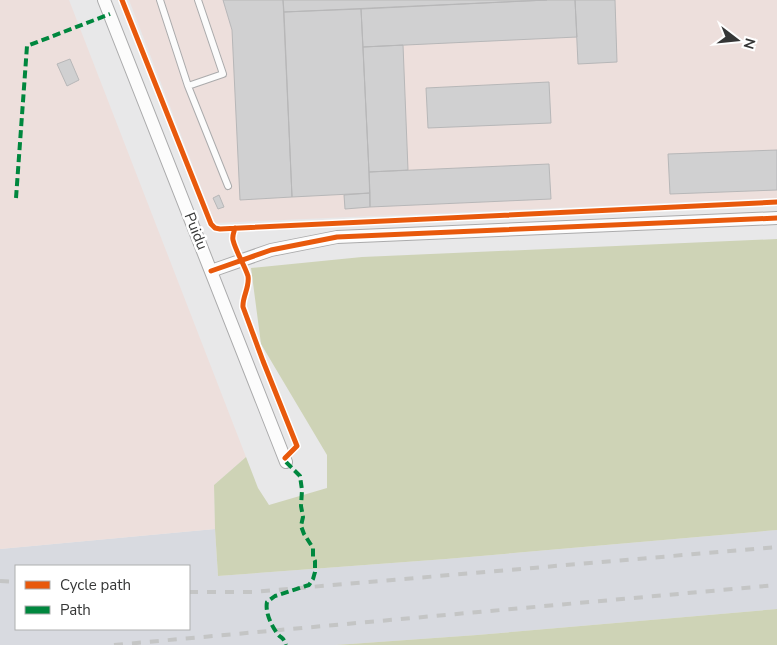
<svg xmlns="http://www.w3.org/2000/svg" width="777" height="645" viewBox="0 0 777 645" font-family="'Nunito Sans',sans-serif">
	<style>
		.built { fill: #d8dae0; fill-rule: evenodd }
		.industrial { fill: #eddfdc }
		.green { fill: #ced3b6 }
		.building { fill: #d0d0d1; stroke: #b7b7b8 }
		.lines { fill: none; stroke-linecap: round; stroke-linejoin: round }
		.service-casing { stroke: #ababac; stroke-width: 8 }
		.minor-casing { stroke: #ababac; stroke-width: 14 }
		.service { stroke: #fcfcfc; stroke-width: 6 }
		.minor { stroke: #fcfcfc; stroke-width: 12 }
		.rail { stroke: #c4c5c5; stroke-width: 4; stroke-dasharray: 9 9; stroke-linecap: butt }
		.quiet { stroke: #00873e; stroke-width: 4; stroke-dasharray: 8 4; stroke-linecap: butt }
		.cycleway-casing { stroke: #fff; stroke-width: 8 }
		.cycleway { stroke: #e8590c; stroke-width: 5 }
		.labels { text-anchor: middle; stroke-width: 5; stroke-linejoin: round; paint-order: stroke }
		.street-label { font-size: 15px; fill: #353636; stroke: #fff }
	</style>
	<rect width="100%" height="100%" fill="#e8e8e9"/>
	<!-- built -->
	<path class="built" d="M215 529 218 576 446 559 777 530V609L477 635 336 645H0V549ZM16 566H189V629H16Z"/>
	<!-- industrial -->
	<path class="industrial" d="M0 0H69L246 457 214 485 215 529 0 549Z
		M129 0H777V198L215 223Z"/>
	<!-- green -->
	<path class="green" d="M777 239V530L446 559 218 576 215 529 214 485 246 457 258 488 269 505 327 488V455L261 344 251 268 362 257Z
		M777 609V645H336L477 635Z"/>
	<!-- building -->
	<path class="building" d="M223 0H283L292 197 240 200 232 30Z
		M283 0H547L284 12Z
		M547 0H575L577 37 363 47 361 9Z
		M575 0H615L617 62 578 64Z
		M361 9 370 193 292 197 284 12Z
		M403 45 408 170 369 172 363 47Z
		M70 59 79 80 67 86 57 64Z
		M549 82 551 123 428 128 426 88Z
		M777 150V190L670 194 668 154Z
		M549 164 551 199 370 207 369 172Z
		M370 193V207L345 209 344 195Z
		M219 195 224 207 218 209 213 198Z"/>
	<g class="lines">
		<!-- service casing -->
		<g class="service-casing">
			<path id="service" d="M160 0 188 86 223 74 198 0
				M188 86 228 186"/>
		</g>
		<!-- minor casing -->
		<g class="minor-casing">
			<path id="minor" d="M104 0 286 462
				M211 271 271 250 337 237 777 218"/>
		</g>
		<!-- service -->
		<use href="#service" class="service"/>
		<!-- minor -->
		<use href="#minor" class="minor"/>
		<!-- rail -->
		<path class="rail" d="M0 581 16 582
			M189 592H252L777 547
			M114 645 777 585"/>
		<!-- quiet -->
		<path class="quiet" d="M16 198 27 46 110 14
			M286 462 300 476 302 490 301 506 303 517 301 526 304 534 313 548V557L315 561V572L313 579 309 585 275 596 267 602C265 612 271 625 277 633 281 639 283 636 286 645"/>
		<!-- cycleway casing -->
		<g class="cycleway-casing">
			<path id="cycleway" d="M122 0 211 224 215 228 220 229 777 202
				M235 228C234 232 232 236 233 240 236 252 244 264 248 276 250 287 242 297 243 307L263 361 297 446 285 458
				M211 271 271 250 337 237 777 218"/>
		</g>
		<!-- cycleway -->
		<use href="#cycleway" class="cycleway"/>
	</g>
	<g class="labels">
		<!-- street labels -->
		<g class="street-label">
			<text transform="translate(196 231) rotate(68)" y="5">Puidu</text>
		</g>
	</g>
	<!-- legend -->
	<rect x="15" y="565" width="175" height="65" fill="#ffffff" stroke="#aeafaf"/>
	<rect x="25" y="581" width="25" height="8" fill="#e8590c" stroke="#aeafaf"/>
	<text x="60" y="590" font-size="15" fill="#353636">Cycle path</text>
	<rect x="25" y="606" width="25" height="8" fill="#00873e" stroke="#aeafaf"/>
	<text x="60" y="615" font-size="15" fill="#353636">Path</text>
	<!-- north arrow -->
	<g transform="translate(737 40) rotate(106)" stroke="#ffffff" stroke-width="4" paint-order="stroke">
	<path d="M0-4L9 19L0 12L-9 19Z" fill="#353636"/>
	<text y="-8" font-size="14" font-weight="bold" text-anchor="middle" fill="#353636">N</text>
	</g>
</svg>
